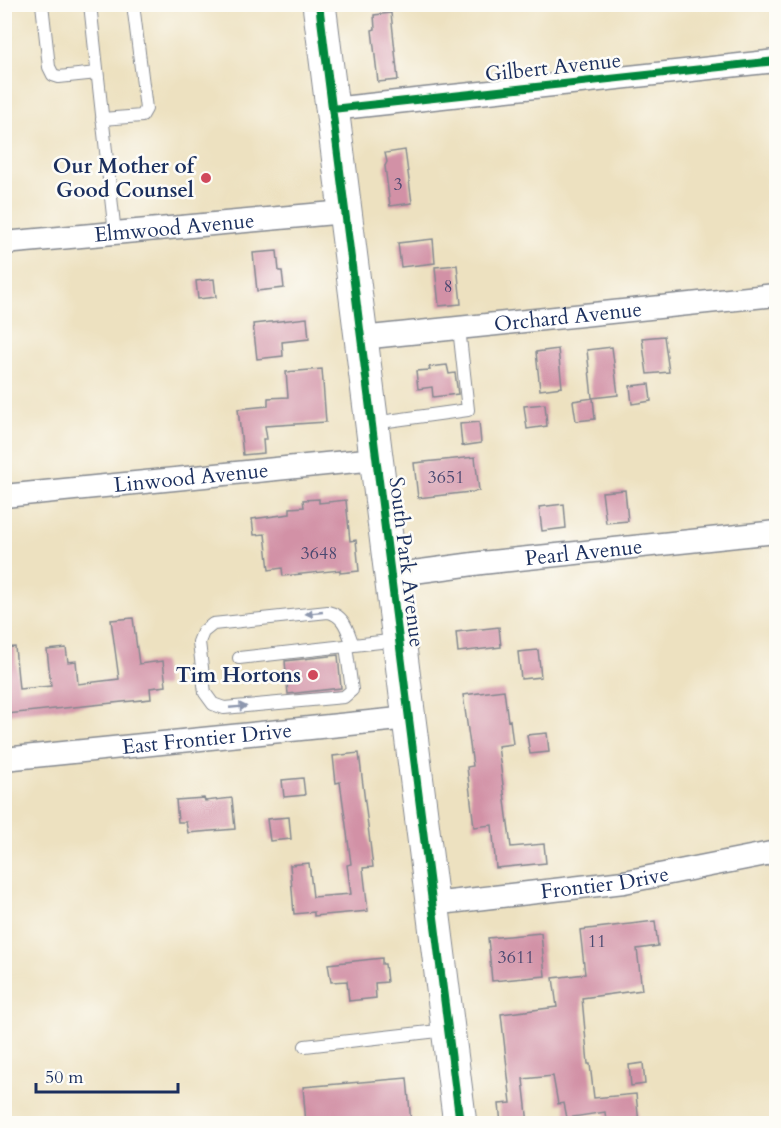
<svg xmlns="http://www.w3.org/2000/svg" width="781" height="1128" viewBox="0 0 781 1128" font-family="Cardo,serif">
	<style>
		.building { fill: #d291a6 }
		.lines { fill: none; stroke-linecap: round; stroke-linejoin: round }
		.service-casing { stroke: #84888f; stroke-width: 14 }
		.minor-casing { stroke: #84888f; stroke-width: 25 }
		.primary-casing { stroke: #84888f; stroke-width: 35 }
		.service { stroke: #fff; stroke-width: 12 }
		.minor { stroke: #fff; stroke-width: 22 }
		.primary { stroke: #fff; stroke-width: 33 }
		.cycleway-casing { stroke: #fdfcf7; stroke-width: 11 }
		.cycleway { stroke: #00873e; stroke-width: 8 }
		.oneway { fill: #8d97ae }
		.poi-dot { fill: #d1495b; stroke: #fdfcf7; stroke-width: 2 }
		.labels { text-anchor: middle; stroke-width: 5; stroke-linejoin: round; paint-order: stroke }
		.number-label { font-size: 18px; fill: #494870 }
		.street-label { font-size: 21px; fill: #1b2f5e; stroke: #fdfcf7 }
		.poi-label { font-size: 21px; font-weight: bold; fill: #1b2f5e; stroke: #fdfcf7; text-anchor: end }
	</style>
	<rect width="100%" height="100%" fill="#fdfcf7"/>
	<filter id="ink" filterUnits="userSpaceOnUse"><feTurbulence type="fractalNoise" baseFrequency=".0167" numOctaves="2"/><feDisplacementMap in="SourceGraphic" scale="12" xChannelSelector="R" yChannelSelector="G"/><feConvolveMatrix kernelMatrix="1 2 1 2 8 2 1 2 1" color-interpolation-filters="sRGB"/></filter>
	<filter id="wash" filterUnits="userSpaceOnUse"><feTurbulence type="fractalNoise" baseFrequency=".008" numOctaves="4" result="noise"/><feDisplacementMap in="SourceGraphic" scale="24" xChannelSelector="R" yChannelSelector="G"/><feGaussianBlur stdDeviation="1.35" result="paint"/><feColorMatrix in="noise" values="0 0 0 0 0 0 0 0 0 0 0 0 0 0 0 0 0 1.4 0 .05"/><feComposite in="paint" operator="in"/></filter>
	<g filter="url(#wash)">
		<rect width="100%" height="100%" fill="#ede1c0"/>
		<g id="blocks">
			<!-- building -->
			<path class="building" d="M391 13 398 80 378 82 372 30 375 29 374 15Z
				M405 150 412 203 390 206 385 166 387 162 385 153Z
				M433 239 435 263 401 267 398 243Z
				M277 251 279 271H282L284 288 257 291 253 253Z
				M457 265 461 304 439 306 435 267Z
				M214 279 216 297 198 299 196 281Z
				M307 318 309 339 282 342 283 356 257 359 253 324Z
				M664 336 669 372 647 374 642 338Z
				M612 347 618 395 592 398 587 350Z
				M558 349 562 387 540 390 536 352Z
				M447 365 449 374 455 373 458 394 433 397 432 387 418 389 416 371 430 370 429 367Z
				M322 369 326 422 265 426 267 439H263L264 453 243 455 238 409 268 406V398L288 397 286 372Z
				M649 384 651 401 632 404 630 386Z
				M593 398 595 419 576 421 573 401Z
				M545 404 547 426 527 429 524 406Z
				M479 422 481 443 462 446 460 424Z
				M475 457 479 491 418 498 414 463Z
				M625 490 628 521 606 523 602 492Z
				M319 499V503L346 500 350 541 356 540 359 571 340 573V570L283 576 282 568 269 570 265 534 254 535 252 519 290 514V508L304 507 303 500Z
				M564 504 566 528 542 531 539 507Z
				M133 618 139 664 163 661 166 686 150 688 151 699 7 714 4 690V648L15 647 19 689 51 686 47 650 66 648 68 662 76 661 78 684 119 679 111 620Z
				M499 627 501 647 458 652 456 632Z
				M538 650 541 677 521 679 518 652Z
				M338 655 341 688 288 694 285 661Z
				M504 690 508 721 510 720 513 744 498 746 511 847 544 844 546 863 496 868 492 825 474 827 467 767 473 766 463 695Z
				M547 733 549 752 530 754 527 735Z
				M359 753 373 867 363 868 368 911 314 916V912L294 914 290 865 309 863 313 897 351 894 347 865 351 864 346 825 340 782 336 783 333 756Z
				M303 778 305 795 284 797 282 780Z
				M204 798 205 801 232 798 235 829 188 833 186 822H178L176 800Z
				M289 817 291 839 270 841 267 819Z
				M655 921 658 946 637 949 642 990 582 998 588 1064H590L594 1098 636 1094 639 1124H624L623 1120 606 1121 605 1112 567 1118 564 1103 558 1104 553 1076 523 1079 528 1124H501L499 1104 511 1103 501 1014 557 1007 553 978 585 974 580 930Z
				M541 933 545 976 492 981 488 938Z
				M382 958V964H385L387 982 375 983 376 998 349 1001 347 981 331 982 328 964Z
				M643 1063 645 1084 631 1086 629 1065Z
				M407 1078 411 1124H306L303 1087Z"/>
		</g>
	</g>
	<g filter="url(#ink)">
		<use href="#blocks" fill-opacity="0" stroke="#84888f" stroke-width="1.5"/>
		<g class="lines">
			<!-- service casing -->
			<g class="service-casing">
				<path id="service" d="M42 4 49 67 53 75 59 77 97 73
					M90 4 115 234
					M102 119 142 116 146 109 133 4
					M373 423 468 410 459 328
					M346 646 352 690 344 697 224 708 213 704 205 693 199 642 203 632 213 624 328 612C345 616 347 630 353 645
					M239 658 398 640
					M305 1046 447 1030"/>
			</g>
			<!-- minor casing -->
			<g class="minor-casing">
				<g id="minor">
					<path d="M332 109 776 61"/>
					<path id="s1" d="M4 243 345 212"/>
					<path id="s2" d="M361 338 776 295"/>
					<path id="s3" d="M4 496 376 459"/>
					<path id="s4" d="M391 575 481 563 776 532"/>
					<path id="s5" d="M4 759 409 718"/>
					<path id="s6" d="M432 904 624 882 776 852"/>
				</g>
			</g>
			<!-- primary casing -->
			<g class="primary-casing">
				<path id="primary" d="M319 4 460 1124"/>
			</g>
			<!-- service -->
			<use href="#service" class="service"/>
			<!-- minor -->
			<use href="#minor" class="minor"/>
			<!-- primary -->
			<use href="#primary" class="primary"/>
			<!-- cycleway casing -->
			<g class="cycleway-casing">
				<path id="cycleway" d="M319 4 460 1124
					M332 109 776 61"/>
			</g>
			<!-- cycleway -->
			<use href="#cycleway" class="cycleway"/>
		</g>
		<!-- one-way arrows -->
		<defs><path id="oneway-solid" d="M-6-.8H1V-3.2L6.5 0L1 3.2V.8H-6Z" transform="scale(1.5)"/></defs>
		<g class="oneway">
			<use href="#oneway-solid" transform="translate(314 613) rotate(174)"/>
			<use href="#oneway-solid" transform="translate(238 707) rotate(-5)"/>
		</g>
	</g>
	<!-- markers -->
	<g class="poi-dot">
		<circle cx="206" cy="178" r="6"/>
		<circle cx="313" cy="675" r="6"/>
	</g>
	<g class="labels">
		<!-- number labels -->
		<g class="number-label">
			<text x="398" y="190">3</text>
			<text x="448" y="292">8</text>
			<text x="446" y="483">3651</text>
			<text x="319" y="559">3648</text>
			<text x="597" y="947">11</text>
			<text x="516" y="963">3611</text>
		</g>
		<!-- street labels -->
		<g class="street-label">
			<text transform="translate(553 67) rotate(-6)" y="7">Gilbert Avenue</text>
			<text dy="7" stroke="none"><textPath href="#s1" startOffset="171">Elmwood Avenue</textPath></text>
			<text dy="7" stroke="none"><textPath href="#s2" startOffset="208">Orchard Avenue</textPath></text>
			<text dy="7" stroke="none"><textPath href="#s3" startOffset="188">Linwood Avenue</textPath></text>
			<text dy="7" stroke="none"><textPath href="#s4" startOffset="194">Pearl Avenue</textPath></text>
			<text transform="translate(407 562) rotate(83)" y="7">South Park Avenue</text>
			<text dy="7" stroke="none"><textPath href="#s5" startOffset="204">East Frontier Drive</textPath></text>
			<text dy="7" stroke="none"><textPath href="#s6" startOffset="174">Frontier Drive</textPath></text>
		</g>
		<!-- poi labels -->
		<g class="poi-label">
			<text x="194" y="173">Our Mother of<tspan x="194" dy="24">Good Counsel</tspan></text>
			<text x="301" y="682">Tim Hortons</text>
		</g>
	</g>
	<!-- margin -->
	<rect width="781" height="1128" fill="none" stroke="#fdfcf7" stroke-width="24"/>
	<!-- scale -->
	<path d="M36 1083v9h142v-9" fill="none" stroke="#1b2f5e" stroke-width="3"/>
	<text x="45" y="1083" font-size="18" fill="#1b2f5e" stroke="#fdfcf7" stroke-width="4.5" paint-order="stroke">50 m</text>
</svg>
